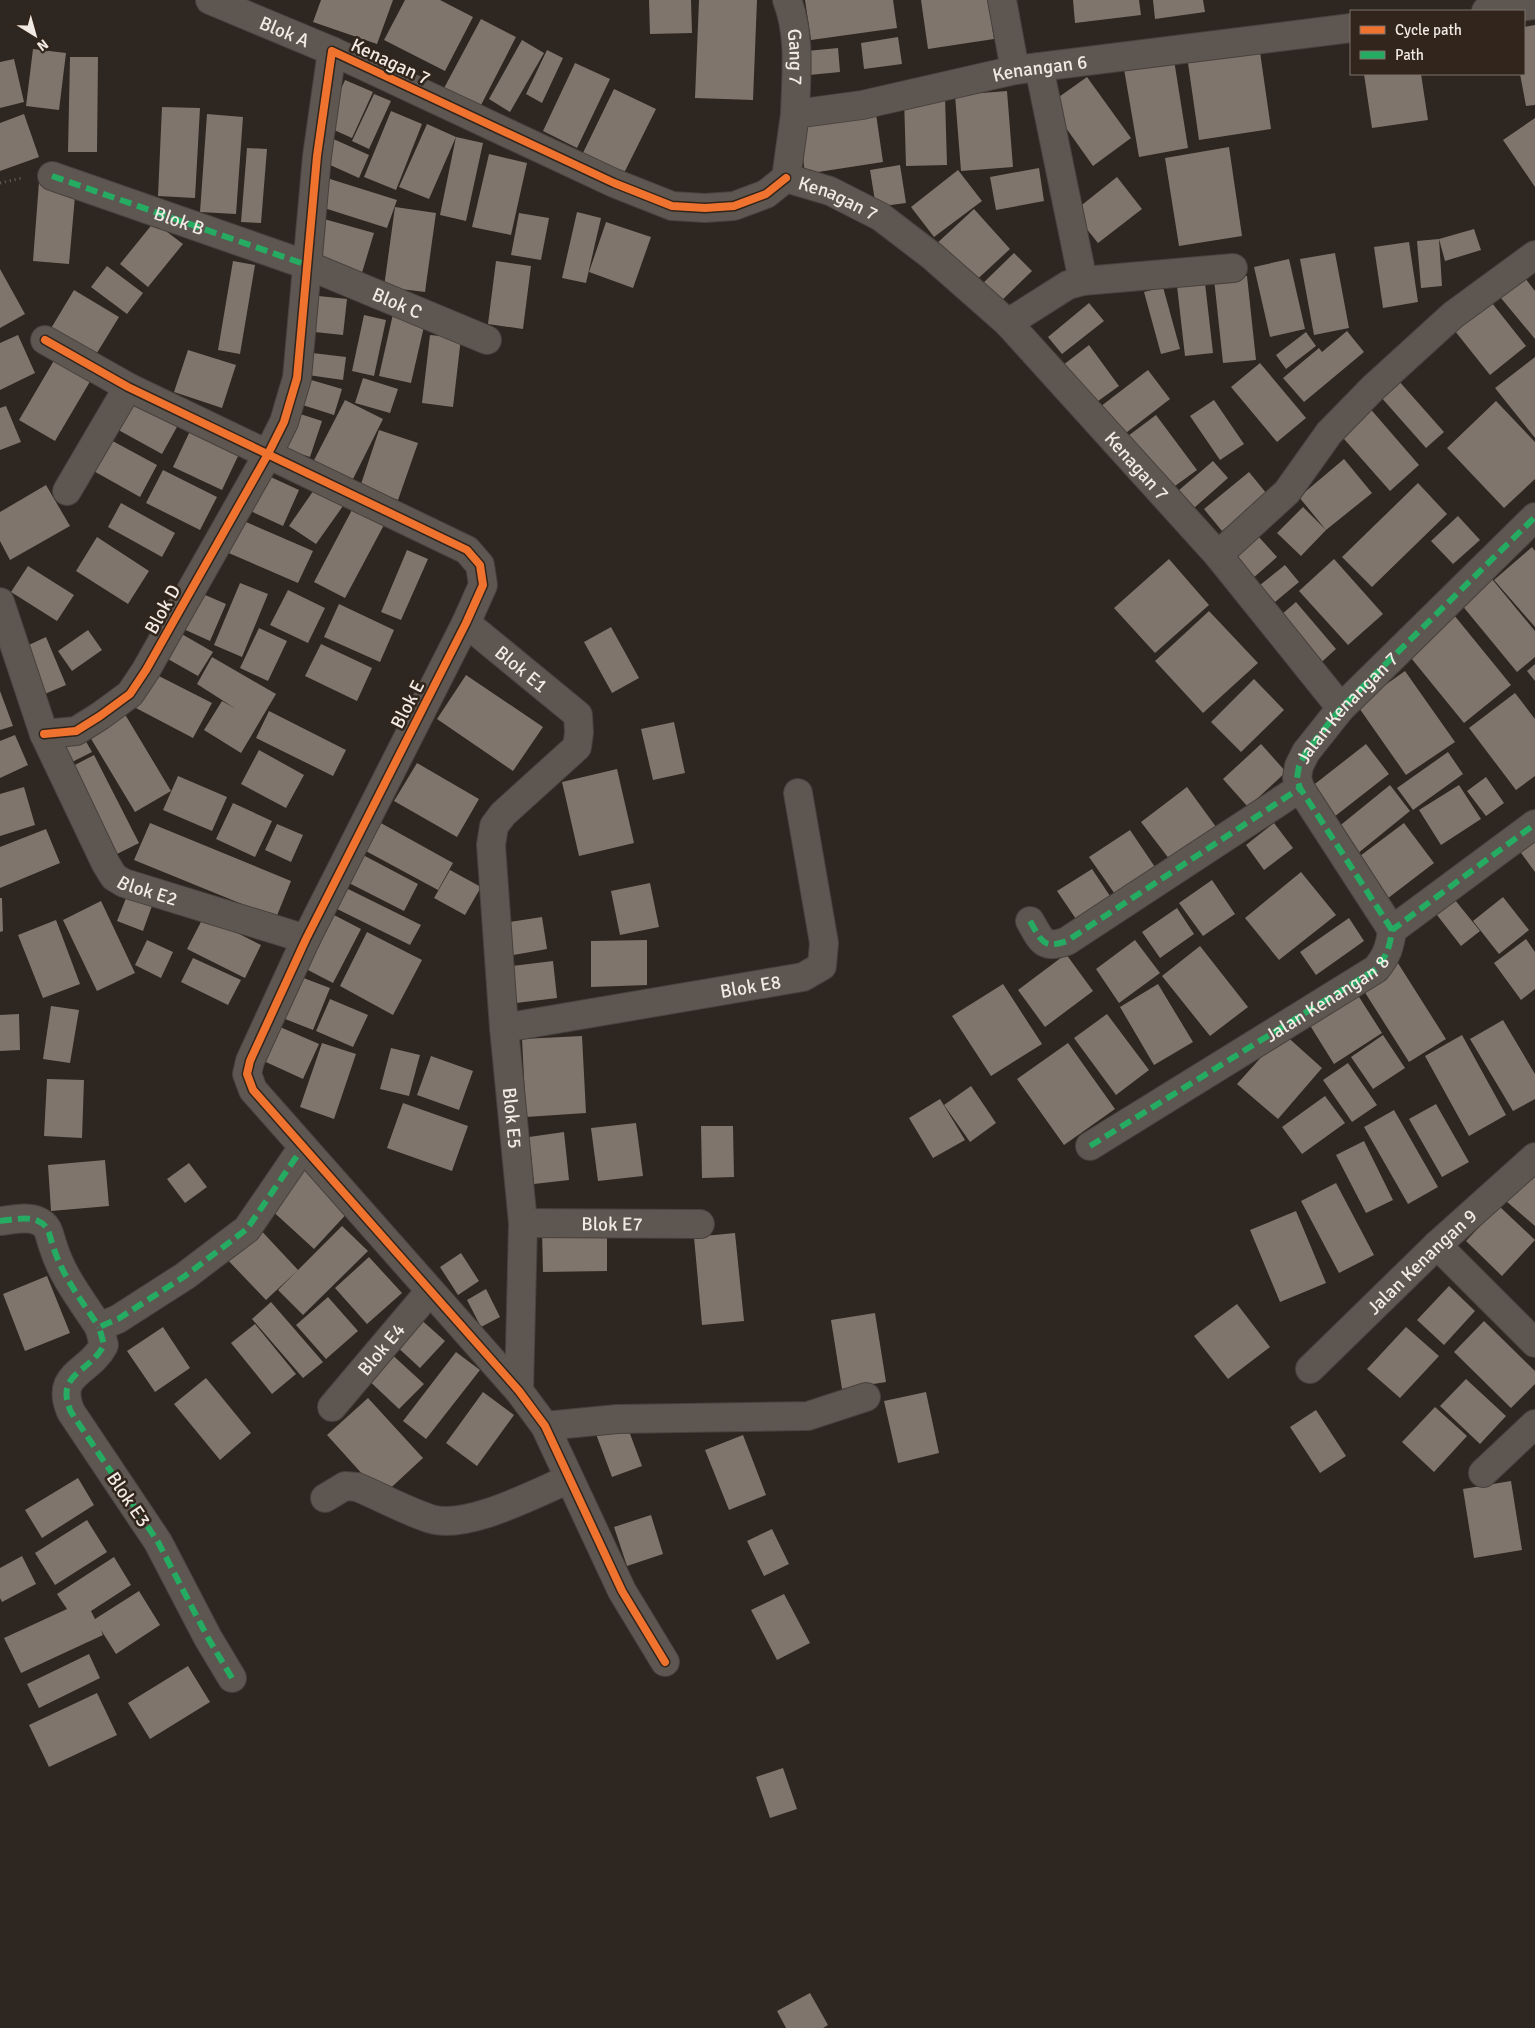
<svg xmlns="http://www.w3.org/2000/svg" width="1535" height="2028" viewBox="0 0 1535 2028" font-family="Signika,sans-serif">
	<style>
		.building { fill: #80756c }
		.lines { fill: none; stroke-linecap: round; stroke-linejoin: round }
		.street-casing { stroke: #48413d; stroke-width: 30 }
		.path { stroke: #66615c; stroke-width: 3; stroke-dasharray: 1 4; stroke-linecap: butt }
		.street { stroke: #5d5651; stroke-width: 28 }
		.quiet { stroke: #26ab63; stroke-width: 6; stroke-dasharray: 12 6; stroke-linecap: butt }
		.cycleway-casing { stroke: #32251c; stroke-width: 11 }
		.cycleway { stroke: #ef722f; stroke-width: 8 }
		.labels { text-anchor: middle; stroke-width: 5; stroke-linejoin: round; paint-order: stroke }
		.street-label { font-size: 19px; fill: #f1e9e3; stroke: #32251c }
	</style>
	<rect width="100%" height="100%" fill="#2d2621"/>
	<!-- building -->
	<path class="building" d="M321 0H393L377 44 313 22Z
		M405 0H440L473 17 445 71 384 40Z
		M649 0H691L692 33 650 34Z
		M699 0H757L753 100 695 98Z
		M805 0H893L897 28 811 40Z
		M921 0H988L994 39 928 49Z
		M1073 0H1139L1141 15 1075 23Z
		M1153 0H1203L1205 12 1155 19Z
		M481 19 516 37 479 109 443 90Z
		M1535 25V105L1526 106 1520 74H1524V27Z
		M898 37 902 64 864 69 861 43Z
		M522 40 544 53 510 112 489 99Z
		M1259 45 1271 129 1199 140 1187 56Z
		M838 48 840 72 809 75 807 51Z
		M33 49 66 53 59 110 26 106Z
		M547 50 563 58 542 103 526 94Z
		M70 57H98L97 152H68Z
		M14 59 24 102 0 108V62Z
		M1174 60 1188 148 1139 157 1124 69Z
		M575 63 610 79 577 148 543 131Z
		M1364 74H1421L1428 120 1372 128Z
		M1087 77 1131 138 1093 166 1049 104Z
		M345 80 373 92 352 138 325 126Z
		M614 89 656 109 622 177 581 157Z
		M1007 91 1013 167 961 171 955 95Z
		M374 94 391 101 369 149 352 141Z
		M945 96 947 165 906 166 904 97Z
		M162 107 200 108 195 198 158 196Z
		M391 111 422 124 396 190 364 177Z
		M24 114 39 157 0 171V123Z
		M207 114 243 117 236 214 200 212Z
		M876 114 883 162 805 174 799 126Z
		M1535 118V187L1503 140Z
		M427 124 456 137 483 143 466 221 440 215 456 137 429 199 399 187Z
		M329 137 369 155 359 178 319 160Z
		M1229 147 1242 236 1179 246 1165 158Z
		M247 148 267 149 261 223 241 222Z
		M489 154 527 163 511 235 472 227Z
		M900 165 906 203 876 207 870 170Z
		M1039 168 1044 201 996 210 990 177Z
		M958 170 982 201 934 237 911 207Z
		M1117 177 1142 209 1098 243 1073 212Z
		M330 179 397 200 387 228 321 207Z
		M39 182 76 185 69 264 33 261Z
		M395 207 436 213 425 292 384 287Z
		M974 209 1010 249 970 286 934 246Z
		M577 212 601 218 586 283 562 278Z
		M519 213 549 218 541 260 511 255Z
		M324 219 374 233 361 276 312 262Z
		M154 222 183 244 148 287 120 264Z
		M606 222 651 237 633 288 589 272Z
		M1474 229 1481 250 1445 261 1439 239 1442 286 1421 288 1417 241 1439 239Z
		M1409 242 1418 302 1383 308 1374 247Z
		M1014 253 1032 271 995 307 977 289Z
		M1335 253 1349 328 1314 335 1300 259Z
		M1289 259 1305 329 1270 337 1254 267Z
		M233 261 255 265 240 354 218 350Z
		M496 261 531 266 523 329 488 324Z
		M107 266 143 293 127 314 91 287Z
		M0 269 25 314 0 328Z
		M1521 273 1535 291V339L1496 292Z
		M1247 276 1256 360 1223 363 1214 279Z
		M1205 283 1213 353 1185 356 1177 286Z
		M1163 287 1180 349 1161 354 1144 292Z
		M74 290 119 317 92 361 47 335Z
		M309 295 347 299 343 335 305 331Z
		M1488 298 1526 346 1490 375 1451 326Z
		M1089 303 1104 321 1062 354 1048 337Z
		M393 314 425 322 411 383 379 376Z
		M364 315 386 320 374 376 352 371Z
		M1347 331 1364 352 1304 402 1283 378 1319 348 1322 352Z
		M1306 332 1316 346 1286 369 1276 355Z
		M18 335 35 373 0 390V343Z
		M430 335 461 338 453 407 422 403Z
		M1089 345 1119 386 1087 409 1058 369Z
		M188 350 236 365 222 408 174 392Z
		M59 352 95 373 55 441 19 420Z
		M304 352 346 357 343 380 301 374Z
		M1535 357V438L1495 388Z
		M1260 363 1306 418 1277 442 1231 387Z
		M1148 370 1170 399 1118 439 1096 410Z
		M301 377 342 389 334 415 293 402Z
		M363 378 398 389 390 413 355 403Z
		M1398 380 1444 432 1426 448 1380 396Z
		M129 398 178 425 162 454 113 427Z
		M345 400 383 419 350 485 311 466Z
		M1214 400 1244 444 1220 460 1190 416Z
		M1496 401 1535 442V479L1504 508 1447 448Z
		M1367 405 1419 465 1390 491 1337 431Z
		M6 406 21 442 0 450V408Z
		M294 412 322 421 310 457 282 448Z
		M1156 415 1197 470 1164 494 1124 439Z
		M379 430 418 443 398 500 360 487Z
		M190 431 239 454 222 490 173 467Z
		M107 438 157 465 140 497 90 469Z
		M1344 459 1372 493 1326 530 1301 556 1277 533 1303 507 1326 530 1299 497Z
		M1213 461 1228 478 1194 508 1178 491Z
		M163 470 217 497 200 530 146 503Z
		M1249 472 1267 494 1222 531 1204 509Z
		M262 473 299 490 283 526 246 509Z
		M1418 483 1447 514 1372 587 1342 557Z
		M46 485 70 526 10 560 0 541V512Z
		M316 487 343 506 316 544 289 526Z
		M121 503 175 533 162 557 108 527Z
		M354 506 385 523 345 598 314 582Z
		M1458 516 1480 540 1453 564 1431 541Z
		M239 519 313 551 298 583 224 551Z
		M1258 536 1277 557 1252 579 1233 557Z
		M97 537 149 571 128 604 76 571Z
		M1532 547 1535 551V627L1494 580Z
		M407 550 428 559 401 620 381 612Z
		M1169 559 1209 605 1155 653 1114 608Z
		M1334 559 1383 614 1348 645 1299 591Z
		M1285 565 1299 582 1275 602 1260 585Z
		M28 566 74 595 57 621 11 592Z
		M1487 573 1535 631V657L1517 672 1456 598Z
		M240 583 268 594 242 657 214 645Z
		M288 590 325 608 308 643 270 625Z
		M196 591 226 604 210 641 179 627Z
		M1296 602 1336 649 1315 668 1274 621Z
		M339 604 394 630 380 662 324 637Z
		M1209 611 1258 663 1203 713 1155 661Z
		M1454 615 1511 685 1464 723 1407 653Z
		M611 627 639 678 612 693 584 642Z
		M259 628 287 641 268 681 240 668Z
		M173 629 213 652 198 676 159 654Z
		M88 630 102 650 72 671 58 651Z
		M46 637 66 685 40 696 20 649Z
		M321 644 372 668 357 701 305 676Z
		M212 657 276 694 241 753 204 730 222 701 236 709 197 684Z
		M1535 664V681L1527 671Z
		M1405 671 1455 742 1406 775 1357 705Z
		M153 673 212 703 193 738 134 707Z
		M466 675 543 727 513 771 437 719Z
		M1254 679 1284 710 1241 752 1211 722Z
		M0 691 13 726 0 730Z
		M1515 693 1535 719V776L1516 790 1469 728Z
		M120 706 171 791 135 812 84 727Z
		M269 711 346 750 333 776 256 738Z
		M674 722 685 773 653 780 641 729Z
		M80 731 92 752 64 766 53 745Z
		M15 735 28 765 0 778V741Z
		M1261 744 1286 772 1248 807 1223 779Z
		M1366 744 1389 774 1334 817 1311 787Z
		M259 750 304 775 286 808 241 784Z
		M1448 752 1463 774 1413 810 1397 788Z
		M94 755 139 843 115 855 71 767Z
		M417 763 479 799 457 837 394 801Z
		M617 769 634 843 579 856 562 782Z
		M178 776 227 797 212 831 163 810Z
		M1486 777 1504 803 1486 816 1467 791Z
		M1390 785 1410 811 1357 854 1337 828Z
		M1459 785 1481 819 1441 845 1419 810Z
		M24 787 35 825 0 836V794Z
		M1187 787 1219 831 1173 864 1141 822Z
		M233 803 272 821 255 857 216 839Z
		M379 822 453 863 438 890 364 850Z
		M150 823 291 881 276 918 134 860Z
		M1274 823 1293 848 1264 870 1246 845Z
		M1404 823 1434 863 1383 902 1352 862Z
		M277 824 303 835 291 862 265 850Z
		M46 829 60 863 0 888V847Z
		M1130 830 1157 870 1117 897 1089 857Z
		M1535 832V872L1516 846Z
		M363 855 418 884 404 911 349 883Z
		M1092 869 1112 899 1078 922 1057 891Z
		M450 870 481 887 465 915 434 898Z
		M1301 872 1336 915 1279 960 1245 918Z
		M1212 880 1235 914 1203 936 1179 903Z
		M650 883 659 927 620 935 611 891Z
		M342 886 421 925 410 945 331 906Z
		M128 893 153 903 143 931 117 921Z
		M1503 897 1529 930 1499 954 1473 921Z
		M0 898H2L3 931 0 932Z
		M1455 900 1480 931 1461 946 1437 915Z
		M101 901 135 973 97 991 63 920Z
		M1177 908 1194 934 1160 958 1142 932Z
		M334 915 361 929 333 983 306 969Z
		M204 916 261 945 245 978 187 949Z
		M542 917 547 949 508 956 503 923Z
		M1349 918 1364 941 1316 975 1300 952Z
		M56 920 80 984 43 998 18 935Z
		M367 932 422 960 393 1015 340 986Z
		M1526 939 1535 952V989L1521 1000 1494 963Z
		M147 940 173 952 161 978 135 965Z
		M647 940V985L591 987V941Z
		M1135 940 1160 973 1119 1003 1096 969Z
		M1200 946 1248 1007 1210 1036 1162 976Z
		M1066 954 1093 991 1045 1027 1018 990Z
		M193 958 241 980 228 1005 181 982Z
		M1396 960 1446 1039 1409 1062 1359 983Z
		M553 961 557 998 507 1004 503 967Z
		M293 974 330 988 313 1030 275 1015Z
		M1003 984 1042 1044 991 1076 952 1016Z
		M1158 984 1193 1042 1154 1065 1120 1007Z
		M1354 989 1382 1033 1334 1064 1306 1019Z
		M330 999 368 1015 353 1047 316 1031Z
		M51 1006 79 1010 70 1063 43 1059Z
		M19 1014 20 1050 0 1051V1015Z
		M1107 1014 1149 1070 1116 1095 1074 1038Z
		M1503 1020 1535 1074V1099L1513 1111 1470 1039Z
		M271 1023 319 1044 303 1079 255 1057Z
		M1283 1033 1322 1068 1278 1119 1237 1084Z
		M1383 1035 1405 1068 1373 1089 1351 1057Z
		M1462 1035 1506 1115 1469 1136 1425 1056Z
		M582 1036 586 1113 526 1117 522 1039Z
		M322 1043 356 1054 334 1119 300 1107Z
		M1068 1043 1115 1109 1064 1145 1017 1079Z
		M391 1048 420 1055 409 1096 380 1089Z
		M431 1056 473 1071 459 1110 417 1095Z
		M1348 1063 1377 1105 1352 1122 1323 1080Z
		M47 1079 84 1080 82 1138 44 1136Z
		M971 1086 996 1123 970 1142 944 1105Z
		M1325 1096 1345 1123 1302 1154 1282 1127Z
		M940 1099 965 1140 933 1158 909 1118Z
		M403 1103 468 1126 452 1171 387 1148Z
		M1436 1104 1469 1162 1442 1177 1409 1119Z
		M1394 1110 1438 1187 1408 1204 1364 1127Z
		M636 1123 643 1176 598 1181 591 1128Z
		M701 1126H733L734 1177 702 1178Z
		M564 1132 569 1180 534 1184 529 1137Z
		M1364 1141 1393 1200 1366 1213 1336 1155Z
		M105 1160 109 1206 51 1211 48 1165Z
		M189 1163 207 1187 185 1203 167 1179Z
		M304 1166 351 1209 314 1249 267 1206Z
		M1535 1169V1226L1506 1201Z
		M1336 1183 1374 1255 1339 1273 1301 1201Z
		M1499 1206 1535 1240 1502 1276 1466 1241Z
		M1296 1211 1326 1283 1280 1302 1250 1230Z
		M255 1224 298 1270 266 1300 223 1255Z
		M342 1226 368 1251 303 1315 278 1290Z
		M607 1229V1271L543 1272 542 1231Z
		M735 1233 744 1321 702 1325 694 1237Z
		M461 1253 479 1281 458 1295 440 1267Z
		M369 1257 402 1293 367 1324 335 1288Z
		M47 1276 70 1333 25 1351 3 1294Z
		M1449 1286 1475 1311 1444 1345 1417 1320Z
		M486 1289 500 1317 481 1327 467 1300Z
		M328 1297 358 1331 326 1359 296 1325Z
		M271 1302 323 1362 303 1378 252 1319Z
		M1237 1304 1270 1347 1228 1379 1194 1336Z
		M875 1313 886 1382 842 1389 831 1320Z
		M417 1316 445 1341 420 1368 393 1343Z
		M1484 1321 1535 1371V1384L1511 1408 1454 1352Z
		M255 1324 296 1374 272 1394 231 1343Z
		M163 1327 190 1368 155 1392 127 1351Z
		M1406 1327 1439 1356 1400 1398 1367 1369Z
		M387 1350 424 1384 399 1409 363 1375Z
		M456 1352 480 1370 426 1439 403 1421Z
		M206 1378 251 1433 220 1460 174 1404Z
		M1466 1379 1506 1416 1480 1444 1440 1406Z
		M483 1392 514 1415 477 1466 446 1443Z
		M926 1392 939 1453 898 1463 884 1401Z
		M368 1398 423 1458 382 1496 327 1435Z
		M1435 1407 1467 1436 1434 1472 1402 1442Z
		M1316 1410 1346 1456 1320 1473 1290 1427Z
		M626 1423 642 1466 612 1477 596 1434Z
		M743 1435 766 1495 729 1510 705 1450Z
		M78 1478 94 1505 42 1538 25 1510Z
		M1511 1481 1522 1550 1474 1558 1463 1489Z
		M651 1515 663 1554 627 1566 614 1527Z
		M87 1520 107 1552 55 1585 35 1553Z
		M772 1529 789 1564 764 1576 747 1541Z
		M22 1556 36 1584 2 1602 0 1598V1568Z
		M114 1557 131 1585 91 1611 95 1619 139 1591 160 1625 116 1654 101 1630 103 1635 21 1673 4 1638 67 1609 57 1594Z
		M784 1594 810 1643 777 1660 751 1610Z
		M89 1654 100 1678 39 1708 27 1684Z
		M188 1666 210 1702 150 1739 128 1703Z
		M97 1693 117 1735 49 1767 29 1725Z
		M783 1768 797 1809 770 1818 756 1777Z
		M810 1993 828 2025 823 2028H786L777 2011Z"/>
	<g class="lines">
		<!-- street casing -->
		<g class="street-casing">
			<g id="street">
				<path id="s1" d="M210 0 332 51"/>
				<path id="s2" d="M787 0C801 36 796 76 795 114"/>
				<path d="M1002 0 1015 70"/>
				<path d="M1486 11 1535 5"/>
				<path id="s3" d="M52 176 307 265 487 340"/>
				<path id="s4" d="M786 178 830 191 881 217 932 256 1008 323 1218 555 1341 708"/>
				<path id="s5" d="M786 178 795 114 862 105 1015 70 1351 28"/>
				<path d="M1083 281 1233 268"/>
				<path d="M1008 323 1068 285 1083 281 1039 67"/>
				<path d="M45 340 128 387 467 550 480 565 483 585 466 623 306 939 250 1061 247 1074 253 1090 519 1391 545 1426 622 1591 665 1662"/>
				<path d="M67 491 128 387"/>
				<path d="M1218 555 1287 492 1329 433 1374 387 1453 315 1535 255"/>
				<path id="s6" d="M0 602 44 734 106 864 114 877 124 883 306 939"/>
				<path id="s7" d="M466 623 578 715 579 733 577 747 503 814 494 826 491 845 504 1028 523 1223 519 1391"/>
				<path d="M44 734 76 731 100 716 130 694 146 670 268 454 284 422 297 378 317 156 332 51 614 183 672 206 705 208 734 206 766 194 786 178"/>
				<path d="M1030 921C1041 940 1043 950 1067 941L1300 788"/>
				<path d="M1392 930 1300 788 1297 778 1299 766 1306 752 1341 708 1535 517"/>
				<path id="s8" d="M504 1028 803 977 822 966 824 943 798 793"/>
				<path d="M1090 1146 1376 969C1387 956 1390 946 1392 930L1535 824"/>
				<path d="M0 1221C11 1220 28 1216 38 1221 50 1226 49 1236 53 1246 62 1276 82 1301 99 1327"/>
				<path id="s9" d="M523 1223 700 1224"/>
				<path d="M1437 1245 1535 1343"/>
				<path id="s10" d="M1310 1369 1437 1245 1535 1157"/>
				<path id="s11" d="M332 1407 430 1291"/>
				<path d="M545 1426 617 1419 808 1416 866 1397"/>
				<path d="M1483 1473 1535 1424"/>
				<path d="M325 1498 345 1486 357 1487C381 1497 406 1511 431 1519 467 1530 536 1493 569 1479"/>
				<path d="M232 1678 208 1638 158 1542 71 1412C54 1373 89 1374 104 1345L99 1327 118 1319 185 1276 247 1229 303 1147"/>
			</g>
		</g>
		<!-- path -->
		<path class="path" d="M0 183 22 178"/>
		<!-- street -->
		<use href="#street" class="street"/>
		<!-- quiet -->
		<g class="quiet">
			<path id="s12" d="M52 176 307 265"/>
			<path d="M1030 921C1041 940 1043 950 1067 941L1300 788"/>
			<path id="s13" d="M1392 930 1300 788 1297 778 1299 766 1306 752 1341 708 1535 517"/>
			<path id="s14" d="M1090 1146 1376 969C1387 956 1390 946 1392 930L1535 824"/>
			<path d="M0 1221C11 1220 28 1216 38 1221 50 1226 49 1236 53 1246 62 1276 82 1301 99 1327"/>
			<path d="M232 1678 208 1638 158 1542 71 1412C54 1373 89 1374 104 1345L99 1327 118 1319 185 1276 247 1229 303 1147"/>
		</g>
		<!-- cycleway casing -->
		<g class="cycleway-casing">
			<path id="cycleway" d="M45 340 128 387 467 550 480 565 483 585 466 623 306 939 250 1061 247 1074 253 1090 519 1391 545 1426 622 1591 665 1662
				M44 734 76 731 100 716 130 694 146 670 268 454 284 422 297 378 317 156 332 51 614 183 672 206 705 208 734 206 766 194 786 178"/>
		</g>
		<!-- cycleway -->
		<use href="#cycleway" class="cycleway"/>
	</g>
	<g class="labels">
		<!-- street labels -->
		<g class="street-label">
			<text dy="7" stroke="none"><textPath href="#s1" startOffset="81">Blok A</textPath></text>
			<text dy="7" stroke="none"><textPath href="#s2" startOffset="58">Gang 7</textPath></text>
			<text transform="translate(391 61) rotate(25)" y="7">Kenagan 7</text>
			<text dy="7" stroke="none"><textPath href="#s5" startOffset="314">Kenangan 6</textPath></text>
			<text dy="7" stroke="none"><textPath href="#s4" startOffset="56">Kenagan 7</textPath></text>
			<text dy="7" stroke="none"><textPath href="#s12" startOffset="135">Blok B</textPath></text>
			<text dy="7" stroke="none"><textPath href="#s3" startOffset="368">Blok C</textPath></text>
			<text dy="7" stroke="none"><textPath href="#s4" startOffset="461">Kenagan 7</textPath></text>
			<text transform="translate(162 609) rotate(-61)" y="7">Blok D</text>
			<text dy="7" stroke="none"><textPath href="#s7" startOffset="72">Blok E1</textPath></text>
			<text transform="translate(407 704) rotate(-63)" y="7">Blok E</text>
			<text dy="7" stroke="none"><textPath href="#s13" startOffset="268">Jalan Kenangan 7</textPath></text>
			<text dy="7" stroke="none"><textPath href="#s6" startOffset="335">Blok E2</textPath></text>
			<text dy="7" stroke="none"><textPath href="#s8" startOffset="250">Blok E8</textPath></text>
			<text dy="7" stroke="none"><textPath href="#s14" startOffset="279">Jalan Kenangan 8</textPath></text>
			<text dy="7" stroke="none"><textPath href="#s7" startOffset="585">Blok E5</textPath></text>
			<text dy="7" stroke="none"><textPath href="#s9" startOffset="89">Blok E7</textPath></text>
			<text dy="7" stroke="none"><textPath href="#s10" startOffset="155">Jalan Kenangan 9</textPath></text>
			<text dy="7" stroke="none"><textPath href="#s11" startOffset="76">Blok E4</textPath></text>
			<text transform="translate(129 1499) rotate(56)" y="7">Blok E3</text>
		</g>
	</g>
	<!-- legend -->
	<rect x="1350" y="10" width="175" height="65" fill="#32251c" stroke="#7e736c"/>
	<rect x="1360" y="26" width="25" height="8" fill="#ef722f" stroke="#7e736c"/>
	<text x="1395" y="35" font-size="15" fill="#f1e9e3">Cycle path</text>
	<rect x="1360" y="51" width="25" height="8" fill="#26ab63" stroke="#7e736c"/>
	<text x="1395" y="60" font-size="15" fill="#f1e9e3">Path</text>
	<!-- north arrow -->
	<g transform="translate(35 35) rotate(143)" stroke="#32251c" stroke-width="4" paint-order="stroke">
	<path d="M0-4L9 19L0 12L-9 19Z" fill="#f1e9e3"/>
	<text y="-8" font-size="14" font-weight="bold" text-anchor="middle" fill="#f1e9e3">N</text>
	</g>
</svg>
